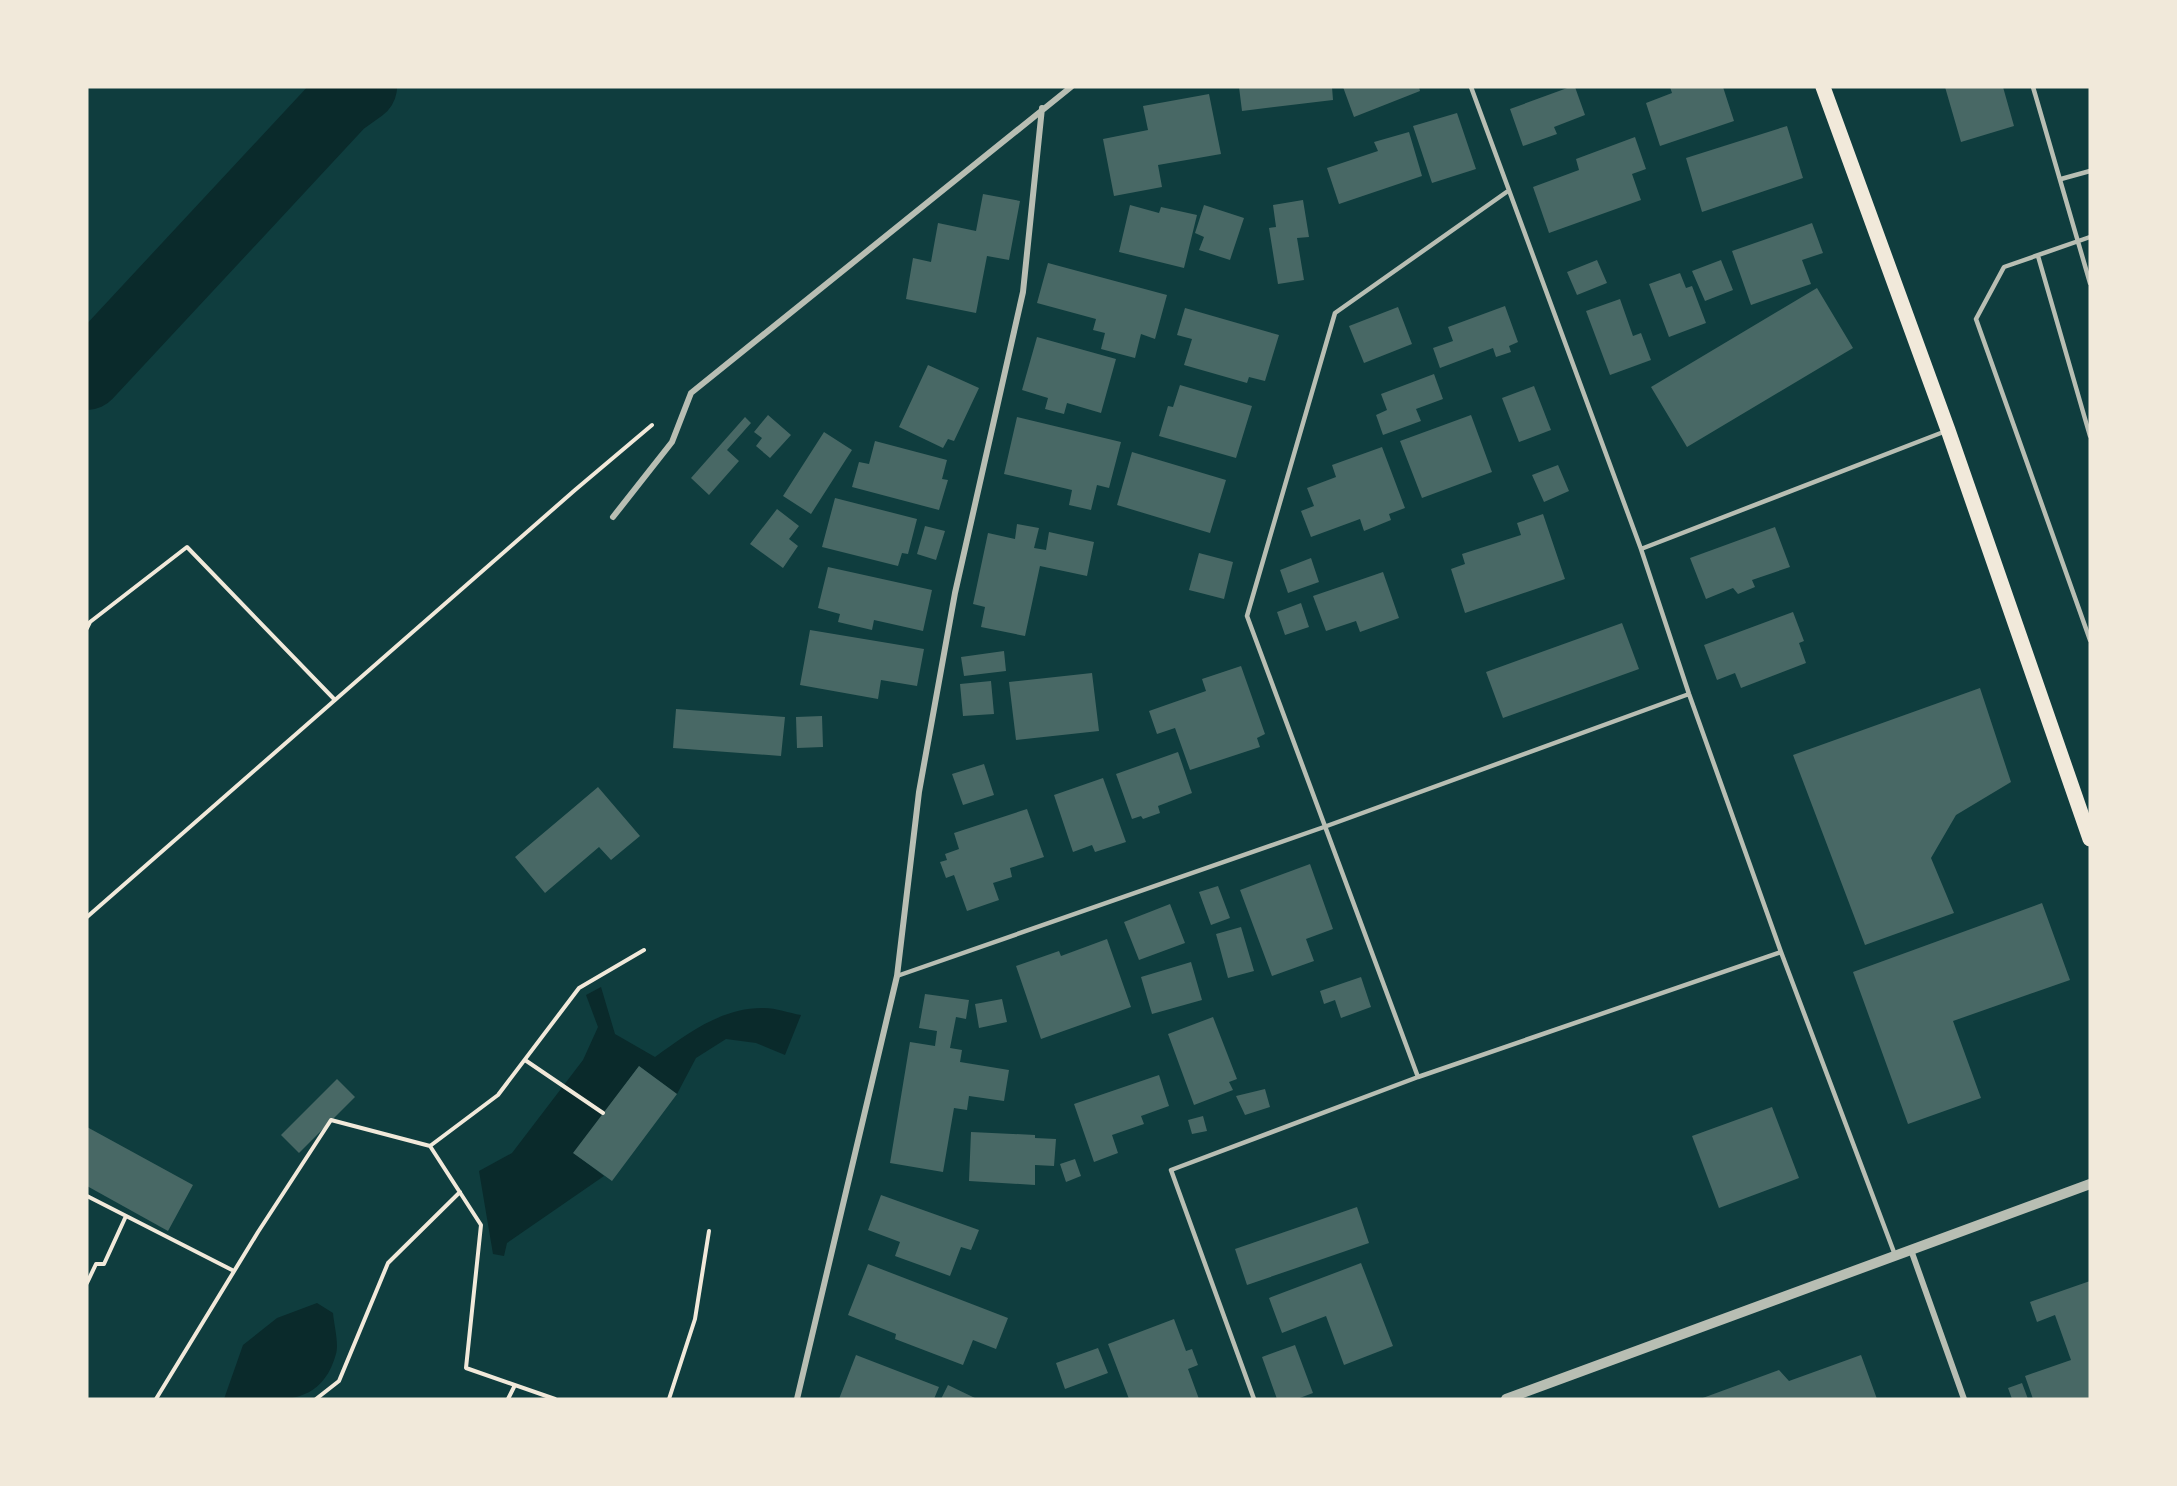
<svg xmlns="http://www.w3.org/2000/svg" width="2177" height="1486" viewBox="0 0 2177 1486" font-family="Karla,sans-serif">
	<style>
		.water { fill: #0a2a2b }
		.lines { fill: none; stroke-linecap: round; stroke-linejoin: round }
		.river { stroke: #0a2a2b; stroke-width: 70 }
		.building { fill: #486865 }
		.path { stroke: #f1e9da; stroke-width: 4 }
		.service { stroke: #b8beb3; stroke-width: 4.5 }
		.minor { stroke: #b8beb3; stroke-width: 6 }
		.tertiary { stroke: #b8beb3; stroke-width: 10 }
		.primary { stroke: #f1e9da; stroke-width: 15 }
	</style>
	<rect width="100%" height="100%" fill="#0f3d3e"/>
	<!-- water -->
	<path class="water" d="M601 987 615 1034 655 1057C687 1034 722 1007 764 1008 776 1008 789 1013 801 1015L785 1055 756 1043 726 1039 696 1058 677 1094 639 1066 574 1153 604 1176 507 1243 504 1256 493 1254 479 1171 512 1153 583 1060 598 1027 586 995Z
		M317 1303 333 1313C334 1325 339 1343 336 1354 320 1412 270 1399 224 1399L243 1345 277 1318Z"/>
	<g class="lines">
		<!-- river -->
		<path class="river" d="M87 375 341 102 362 87"/>
	</g>
	<!-- building -->
	<path class="building" d="M1239 87H1332L1333 100 1242 111Z
		M1343 87H1419L1420 91 1354 117Z
		M1570 87H1575L1585 115 1554 127 1557 134 1523 146 1510 109Z
		M1670 87H1723L1734 121 1660 146 1646 103 1672 93Z
		M1945 87H2003L2014 126 1961 142Z
		M1209 94 1221 154 1158 165 1162 187 1114 196 1103 139 1148 130 1143 106Z
		M1457 113 1476 169 1432 183 1413 126Z
		M1787 126 1803 178 1702 212 1686 158Z
		M1409 132 1422 176 1339 204 1327 168 1378 151 1374 142Z
		M1635 137 1646 169 1632 174 1641 200 1549 233 1533 187 1579 170 1576 159Z
		M983 194 1020 201 1009 260 987 256 976 313 906 299 913 258 931 262 938 223 976 231Z
		M1303 200 1309 237 1297 238 1304 280 1278 284 1269 228 1276 227 1273 205Z
		M1130 205 1159 213 1161 207 1197 215 1184 268 1119 252Z
		M1204 205 1244 218 1230 260 1199 250 1204 237 1195 233Z
		M1812 223 1823 253 1802 260 1811 284 1751 305 1732 251Z
		M1597 260 1607 283 1577 295 1567 272Z
		M1721 260 1733 290 1705 301 1692 271Z
		M1048 263 1167 295 1155 339 1141 334 1135 358 1101 349 1105 333 1093 330 1096 319 1037 303Z
		M1680 273 1686 288 1692 286 1706 323 1669 337 1649 284Z
		M1817 288 1853 348 1687 447 1651 387Z
		M1620 299 1633 336 1641 333 1651 360 1610 375 1586 311Z
		M1505 306 1518 342 1509 346 1511 352 1496 357 1493 348 1440 368 1433 348 1453 341 1448 327Z
		M1398 307 1412 344 1364 363 1349 326Z
		M1185 308 1279 335 1265 381 1249 377 1247 383 1184 365 1192 339 1177 335Z
		M1037 337 1116 359 1101 413 1067 403 1064 414 1045 409 1048 398 1022 390Z
		M928 365 979 388 954 441 948 439 943 448 899 427Z
		M1434 374 1443 399 1416 409 1421 421 1383 435 1376 415 1387 410 1381 394Z
		M1180 385 1252 406 1236 458 1159 436 1168 406 1173 407Z
		M1534 386 1551 430 1519 442 1502 398Z
		M768 415 791 435 770 458 756 446 762 438 754 432Z
		M1471 415 1492 472 1422 498 1400 441Z
		M745 417 751 423 727 450 739 461 709 495 691 478Z
		M1017 417 1121 442 1109 488 1097 485 1091 510 1069 505 1072 490 1004 474Z
		M824 432 852 450 811 514 783 496Z
		M875 441 947 460 942 479 948 480 939 510 852 487 859 462 869 464Z
		M1382 447 1405 508 1389 514 1391 520 1364 531 1360 519 1311 537 1301 511 1314 506 1307 488 1336 477 1332 465Z
		M1132 452 1226 480 1210 533 1117 505Z
		M1558 465 1569 491 1544 502 1532 475Z
		M835 498 917 519 908 554 902 553 898 566 822 547Z
		M777 509 799 526 789 539 798 546 783 568 750 544Z
		M1543 514 1565 579 1465 613 1451 569 1465 564 1462 554 1521 535 1517 523Z
		M1017 524 1039 528 1034 548 1046 550 1049 532 1094 542 1087 576 1040 566 1025 636 981 627 985 607 973 604 988 533 1015 539Z
		M925 526 945 531 936 560 917 554Z
		M1775 527 1790 567 1752 580 1755 587 1738 594 1733 588 1706 599 1690 558Z
		M1199 553 1233 562 1224 599 1189 590Z
		M1311 558 1319 582 1288 593 1280 570Z
		M828 567 932 590 923 631 874 620 872 630 838 622 840 614 818 608Z
		M1383 572 1399 618 1360 632 1356 621 1326 631 1313 596Z
		M1301 603 1309 627 1285 635 1277 612Z
		M1793 612 1804 641 1799 643 1806 663 1741 688 1735 673 1717 680 1704 645Z
		M1622 623 1639 669 1503 718 1486 672Z
		M810 630 924 649 917 686 881 680 878 699 800 685Z
		M1004 651 1006 671 964 676 961 657Z
		M1241 666 1265 734 1257 738 1260 747 1190 770 1175 728 1157 734 1149 711 1206 691 1202 679Z
		M1092 673 1099 731 1016 740 1009 682Z
		M991 681 994 714 963 716 960 684Z
		M1980 688 2011 782 1956 815 1931 858 1954 913 1865 945 1793 755Z
		M676 709 785 717 781 756 673 748Z
		M822 716 823 747 797 748 796 717Z
		M1178 752 1192 793 1158 806 1160 813 1143 819 1141 816 1132 819 1116 774Z
		M984 764 994 795 963 805 952 774Z
		M1103 778 1126 842 1095 852 1092 845 1073 852 1054 795Z
		M598 787 640 836 611 860 599 847 545 893 515 857Z
		M1027 809 1044 857 1010 868 1012 877 993 883 999 900 967 911 954 875 946 878 940 862 947 860 945 854 959 849 954 833Z
		M1310 864 1333 929 1306 939 1314 961 1272 976 1240 890Z
		M1218 886 1230 918 1211 925 1199 892Z
		M2042 903 2070 980 1953 1021 1981 1098 1908 1124 1853 972Z
		M1170 904 1185 943 1139 960 1124 922Z
		M1241 927 1254 971 1228 978 1216 934Z
		M1107 939 1131 1007 1041 1039 1016 966 1059 951 1061 956Z
		M1191 962 1202 1000 1152 1014 1141 977Z
		M1361 977 1371 1007 1341 1018 1335 1000 1324 1004 1320 991Z
		M925 994 969 1000 966 1019 956 1017 950 1048 962 1050 960 1062 1009 1070 1004 1101 969 1096 967 1110 954 1108 943 1172 890 1163 910 1042 935 1046 937 1031 919 1028Z
		M1002 999 1007 1022 979 1028 975 1004Z
		M1213 1017 1237 1079 1229 1082 1233 1090 1194 1105 1168 1034Z
		M639 1066 677 1094 612 1181 573 1153Z
		M1159 1075 1169 1106 1141 1116 1144 1124 1112 1135 1118 1153 1094 1162 1074 1104Z
		M337 1079 355 1097 299 1153 281 1135Z
		M1265 1089 1270 1107 1245 1115 1236 1096Z
		M1772 1107 1799 1178 1719 1208 1692 1136Z
		M1203 1116 1207 1131 1192 1134 1188 1120Z
		M87 1127 193 1185 168 1231 87 1186Z
		M971 1132 1035 1135V1138L1056 1139 1054 1166 1035 1165V1185L969 1181Z
		M1075 1159 1081 1176 1066 1182 1060 1164Z
		M881 1195 979 1230 971 1250 961 1247 950 1276 895 1256 900 1242 868 1230Z
		M1357 1207 1369 1243 1247 1285 1235 1249Z
		M1361 1263 1393 1346 1344 1365 1326 1316 1282 1333 1269 1298Z
		M868 1264 1008 1318 996 1349 973 1340 963 1365 895 1339 896 1334 848 1315Z
		M2090 1281V1399H2033L2025 1376 2071 1360 2055 1315 2037 1322 2030 1302Z
		M1174 1319 1186 1351 1192 1349 1198 1365 1188 1369 1199 1399H1129L1108 1344Z
		M1295 1345 1313 1393 1297 1399H1277L1262 1357Z
		M1098 1348 1108 1373 1065 1389 1056 1363Z
		M856 1355 939 1387 934 1399H839Z
		M1861 1355 1877 1399H1700L1779 1370 1789 1381Z
		M2022 1383 2028 1399H2012L2008 1388Z
		M948 1385 977 1399H941Z"/>
	<g class="lines">
		<!-- path -->
		<path class="path" d="M87 628 90 622 187 547 335 700
			M87 917 575 490 652 425
			M525 1060 603 1113
			M430 1146 498 1095 579 988 644 950
			M87 1196 234 1271
			M87 1283 96 1264H104L126 1216
			M156 1399 258 1232 331 1120 430 1146 481 1225 466 1368 555 1399
			M316 1399 339 1381 388 1263 460 1192
			M508 1399 515 1385
			M669 1399 695 1319 709 1231"/>
		<!-- service -->
		<path class="service" d="M1471 87 1641 549 1689 694 1781 952 1895 1255
			M2033 87 2090 283
			M2061 179 2090 171
			M2090 237 2004 267 1976 319 2090 640
			M2038 256 2090 436
			M1641 549 1946 431
			M897 976 1324 827 1689 694
			M1418 1077 1247 616 1335 313 1508 191
			M1254 1399 1171 1170 1418 1077 1781 952"/>
		<!-- minor -->
		<path class="minor" d="M613 517 672 442 691 393 1071 87
			M1911 1250 1964 1399
			M797 1399 897 976 919 792 955 593 1023 292 1042 108"/>
		<!-- tertiary -->
		<path class="tertiary" d="M1506 1399 2090 1184"/>
		<!-- primary -->
		<path class="primary" d="M1823 87 1948 430 2090 839"/>
	</g>
	<!-- border -->
	<rect width="2177" height="1486" fill="none" stroke="#f1e9da" stroke-width="177"/>
</svg>
